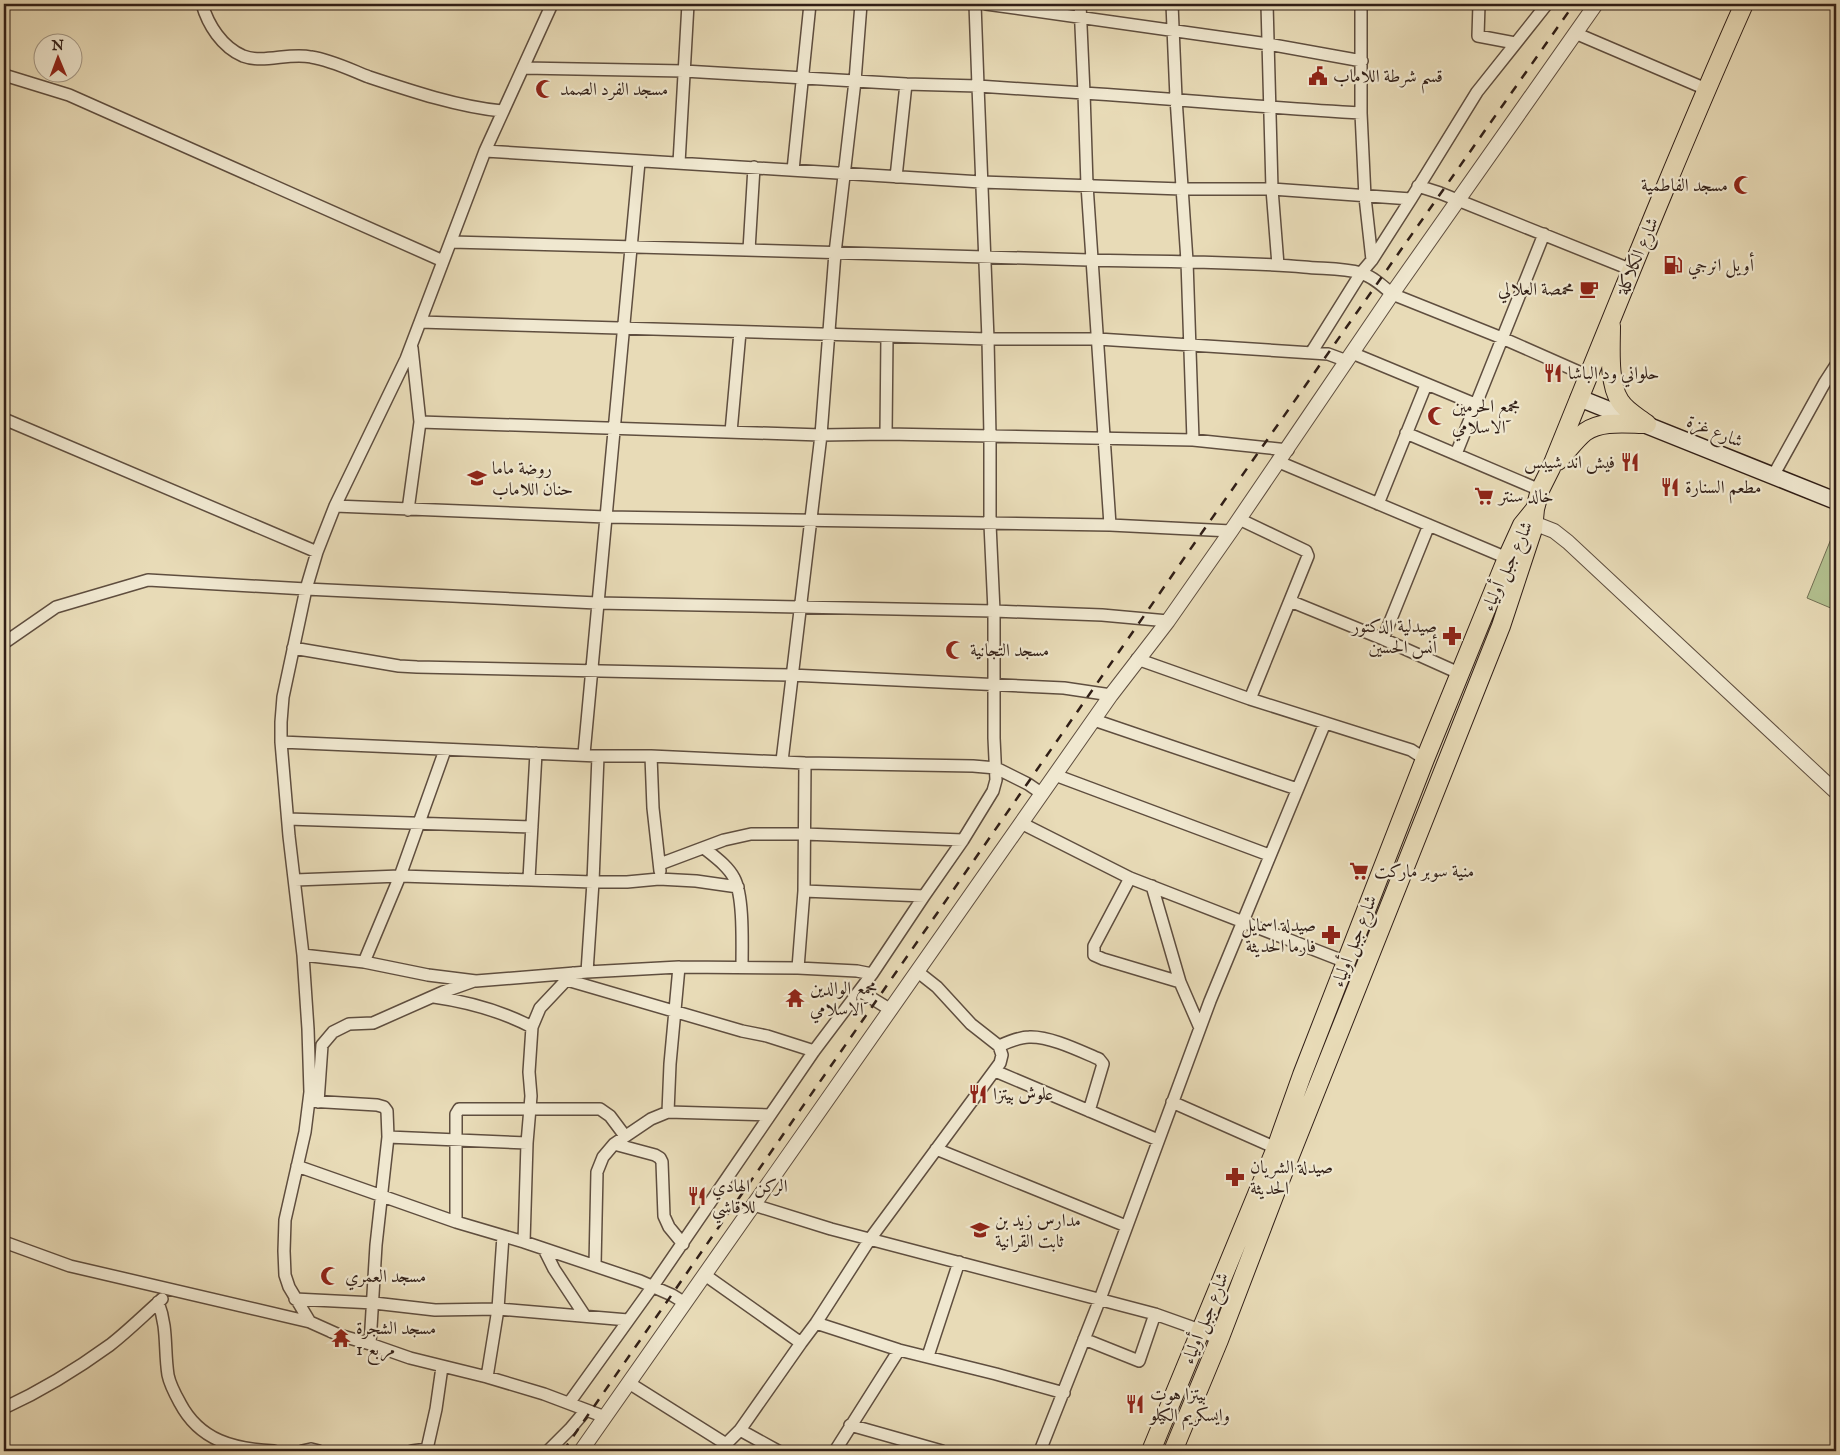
<svg xmlns="http://www.w3.org/2000/svg" width="1840" height="1455" viewBox="0 0 1840 1455" font-family="'IM FELL English',Amiri,serif">
	<style>
		.green { fill: #b3c190; stroke: #727054 }
		.lines { fill: none; stroke-linecap: round; stroke-linejoin: round }
		.minor-casing { stroke: #5f4e3f; stroke-width: 14 }
		.tertiary-casing { stroke: #5f4e3f; stroke-width: 16 }
		.secondary-casing { stroke: #311f17; stroke-width: 19 }
		.primary-casing { stroke: #311f17; stroke-width: 20 }
		.minor { stroke: #f0e8d0; stroke-width: 11 }
		.tertiary { stroke: #f0e8d0; stroke-width: 14 }
		.secondary { stroke: #f0e8d0; stroke-width: 16 }
		.primary { stroke: #e8dbb7; stroke-width: 18 }
		.rail { stroke: #311f17; stroke-width: 2.5; stroke-dasharray: 9 9; stroke-linecap: butt }
		.labels { text-anchor: middle; stroke-width: 4.5; stroke-linejoin: round; paint-order: stroke }
		.poi-label { font-size: 18px; fill: #311f17; stroke: #f0e8d0; text-anchor: start }
		.street-label { font-size: 18px; fill: #311f17; stroke: #f0e8d0 }
	</style>
	<rect width="100%" height="100%" fill="#e8dbb7"/>
	<filter id="stains"><feTurbulence type="fractalNoise" baseFrequency=".004" numOctaves="4"/><feColorMatrix values="0 0 0 0 .2 0 0 0 0 .09 0 0 0 0 .02 0 0 0 .5 -.17"/></filter>
	<radialGradient id="worn" r=".72"><stop offset=".6" stop-color="#630" stop-opacity="0"/><stop offset="1" stop-color="#630" stop-opacity=".3"/></radialGradient>
	<!-- green -->
	<path class="green" d="M1831 539 1836 541V602L1833 609 1807 598Z"/>
	<g class="lines">
		<!-- minor casing -->
		<g class="minor-casing">
			<path id="minor" d="M202 4C208 25 222 47 243 56 264 64 289 52 311 57 331 60 351 70 369 77 411 91 459 107 502 111
				M986 4 1268 44 1362 61
				M1172 4 1176 98 1187 261 1193 440
				M1267 4 1272 189 1278 265
				M1361 4V113L1365 197 1372 260
				M1479 4 1478 36 1515 43
				M1575 33 1706 89
				M524 68 684 71 906 84 978 86 975 4
				M4 75 69 95 443 261
				M485 151 981 182 1182 189H1272L1411 199
				M679 163 688 4
				M793 170 810 4
				M896 177 906 84
				M1418 186 1440 193 1632 270
				M451 242C664 246 876 255 1089 260 1161 262 1232 261 1304 267 1322 269 1343 268 1361 273 1373 277 1383 286 1392 294L1502 338 1588 376
				M749 250 754 167
				M420 322 988 339H1098L1328 354 1347 361
				M1311 353 1361 273 1372 260 1411 199 1477 92 1547 4
				M1352 353 1475 404
				M4 419 317 552
				M420 422 821 435 886 434 1193 440 1288 450
				M731 432 740 332
				M1406 433 1540 490
				M886 434 887 336
				M1456 454 1544 234
				M1279 462 1507 558
				M1773 476 1825 382 1836 365
				M1378 504 1426 385
				M335 506 606 517 1110 525 1231 531
				M408 510 420 422 412 348
				M1239 519 1306 551 1308 556 1250 699
				M1110 525 1087 185 1084 93C1177 99 1269 108 1361 113
				M1290 601 1383 639 1461 674
				M1383 639 1429 525
				M4 643 56 607 148 580 306 589 597 603 994 611 1102 615 1168 621
				M293 648 399 666 417 667 791 675 1064 688 1111 695
				M1137 659 1250 699 1411 750 1425 759
				M1094 720 1297 789
				M281 742 598 756H651L805 763 973 766 996 768 1028 784 1041 793
				M584 754 639 162
				M651 756 653 808 660 871
				M782 761 821 435 835 253 855 81 861 4
				M1055 775 1269 855
				M288 819 532 827
				M1021 823 1130 878 1346 962
				M704 848C715 857 728 866 734 878 744 896 742 946 742 967
				M660 864 724 840 751 834H804L963 840
				M1130 878 1094 946V955L1103 959 1180 982
				M529 879 536 753
				M295 880 400 876 593 882H627L659 879 696 881 738 887
				M1152 886 1180 982 1200 1028
				M804 891 924 896
				M303 955 364 962 428 975 476 981 587 972 679 967 798 968 857 971 872 974
				M364 962 400 876 445 750
				M798 968 804 891 805 763
				M587 972 593 882 598 756
				M567 980 742 1031 767 1036 814 1051
				M860 991 891 1010
				M434 997C469 1002 501 1011 532 1027
				M999 1046C1008 1042 1019 1037 1029 1037 1050 1036 1080 1051 1099 1059L1103 1064 1089 1111
				M995 1071 1158 1140
				M309 1101 377 1105 384 1107 387 1111 388 1137 376 1245 370 1344
				M318 1102 322 1045 333 1032 349 1024 373 1023 443 992 474 981
				M1172 1102 1276 1148
				M668 1112 670 1064 679 967
				M388 1137 527 1143
				M614 1144 655 1155 660 1158 662 1162 664 1216 669 1227 683 1244
				M936 1149 1126 1226
				M297 1166 456 1222 524 1242 640 1281 672 1295 685 1303
				M754 1205 831 1229 1155 1314 1200 1330 1219 1340
				M456 1222V1114L459 1109H600L610 1116 625 1136
				M4 1242 70 1266 310 1322 339 1335 370 1344 410 1358 487 1377 544 1394 605 1417
				M524 1242 527 1143 531 1096 529 1072 532 1027 540 1008 573 973
				M544 1249 554 1269 585 1316
				M595 1265 597 1172 603 1157 614 1144 651 1119 668 1112 770 1115
				M705 1275 801 1343
				M295 1299 374 1303 435 1310 498 1309 628 1320
				M158 1302C168 1328 164 1349 168 1375 170 1385 175 1394 180 1403 200 1441 234 1449 274 1451
				M310 1322 289 1287 285 1275 284 1251 285 1220 305 1132 310 1092 308 1029 303 955 289 836 281 742V722L283 697 306 589 317 552 335 506 406 359 485 151 552 4
				M816 1323 899 1350 996 1374 1064 1393
				M1084 1339 1139 1361 1155 1314
				M928 1356 959 1262
				M487 1377 498 1309 503 1236
				M629 1383 726 1444
				M569 1403 653 1286 814 1051 872 974 924 896 963 840 993 791 996 780 994 738V611L990 524V436L988 339 978 86 1084 93 1080 4
				M4 1408C41 1391 77 1369 110 1345 128 1331 145 1314 162 1299
				M850 1425 942 1451
				M740 1430 778 1451
				M427 1449 436 1409 442 1367
				M302 1451 311 1449 319 1451
				M412 1451 427 1449 428 1451
				M548 1451 570 1429 586 1410
				M722 1451 726 1444 740 1430 801 1343 816 1323 870 1239 1000 1063 1002 1055 999 1046 971 1024 937 987 918 972
				M835 1451 899 1350
				M1040 1451 1100 1299 1210 1001 1325 723"/>
		</g>
		<!-- tertiary casing -->
		<g class="tertiary-casing">
			<path id="tertiary" d="M1526 520 1554 531 1568 542 1836 792
				M581 1451 1111 695 1168 621 1231 531 1392 294 1596 4"/>
		</g>
		<!-- secondary casing -->
		<g class="secondary-casing">
			<path id="secondary" d="M1579 398 1836 501"/>
		</g>
		<!-- primary casing -->
		<g class="primary-casing">
			<path id="primary" d="M1611 326C1611 347 1608 383 1620 401 1626 411 1638 417 1647 424
				M1558 461C1567 452 1575 440 1585 432 1601 420 1628 424 1647 424
				M1151 1451 1276 1148 1302 1075 1425 759 1507 558 1522 525 1535 509
				M1173 1451 1219 1340 1276 1191 1501 626 1533 529 1535 509 1540 490 1551 468C1614 313 1676 157 1744 4"/>
		</g>
		<!-- minor -->
		<use href="#minor" class="minor"/>
		<!-- tertiary -->
		<use href="#tertiary" class="tertiary"/>
		<!-- secondary -->
		<use href="#secondary" class="secondary"/>
		<!-- primary -->
		<use href="#primary" class="primary"/>
		<!-- rail -->
		<path class="rail" d="M563 1451 1203 531 1574 4"/>
	</g>
	<!-- icons -->
	<defs>
		<g id="civic-bare" transform="scale(1.5)"><path d="M-.6-6.5H3V-4.5H.6V-3L4-1V1h2V6H-6V1h2V-1L-.6-3ZM-1.2 2.5V6h2.4V2.5Z" fill="#8f2418" stroke="#f0e8d0" stroke-width="2.5" paint-order="stroke"/></g>
		<g id="mosque-bare" transform="scale(1.5)"><path d="M3.5-4.9A6 6 0 1 0 3.5 4.9A5 5 0 1 1 3.5-4.9Z" fill="#8f2418" stroke="#f0e8d0" stroke-width="2.5" paint-order="stroke"/></g>
		<g id="fuel-bare" transform="scale(1.5)"><path d="M-5.5-6h7V0h2V4h1.3V-2.5L3-4.5l.8-.8L6-3V5H2.5V1h-1V6h-7ZM-4.2-4.7v3.2H.2V-4.7Z" fill="#8f2418" stroke="#f0e8d0" stroke-width="2.5" paint-order="stroke"/></g>
		<g id="cafe-bare" transform="scale(1.5)"><path d="M-5.5-4.5H6V0H3Q3 3.5 0 3.5H-2.5Q-5.5 3.5-5.5 0ZM3-3.2v2h1.7v-2ZM-6 4.5H4V6H-6Z" fill="#8f2418" stroke="#f0e8d0" stroke-width="2.5" paint-order="stroke"/></g>
		<g id="restaurant-bare" transform="scale(1.5)"><path d="M-5-6h1v4h1v-4h1v4h1v-4h1v5L-1.5 .5V6h-2V.5L-5-1ZM5-6V6H3V1.5H1.5Q1.5-4 5-6Z" fill="#8f2418" stroke="#f0e8d0" stroke-width="2.5" paint-order="stroke"/></g>
		<g id="school-bare" transform="scale(1.5)"><path d="M0-5L7-2L0 1L-7-2ZM-4 1L0 2.5L4 1V4Q0 6-4 4Z" fill="#8f2418" stroke="#f0e8d0" stroke-width="2.5" paint-order="stroke"/></g>
		<g id="supermarket-bare" transform="scale(1.5)"><path d="M-6-5.5h2.5l.6 2H6L4.5 2H-2.5L-4.4-4H-6ZM-1.5 3.2a1.3 1.3 0 1 0 .1 0ZM3 3.2a1.3 1.3 0 1 0 .1 0Z" fill="#8f2418" stroke="#f0e8d0" stroke-width="2.5" paint-order="stroke"/></g>
		<g id="pharmacy-bare" transform="scale(1.5)"><path d="M-2-6h4v4h4v4h-4v4h-4v-4h-4v-4h4Z" fill="#8f2418" stroke="#f0e8d0" stroke-width="2.5" paint-order="stroke"/></g>
		<g id="temple-bare" transform="scale(1.5)"><path d="M0-6L5-2H3V0L6.5 2.5H4V6H1.5V3h-3V6H-4V2.5H-6.5L-3 0V-2H-5Z" fill="#8f2418" stroke="#f0e8d0" stroke-width="2.5" paint-order="stroke"/></g>
	</defs>
	<g fill-rule="evenodd">
		<use href="#civic-bare" x="1318" y="76"/>
		<use href="#mosque-bare" x="545" y="89"/>
		<use href="#mosque-bare" x="1743" y="185"/>
		<use href="#fuel-bare" x="1673" y="265"/>
		<use href="#cafe-bare" x="1589" y="289"/>
		<use href="#restaurant-bare" x="1553" y="373"/>
		<use href="#mosque-bare" x="1437" y="416"/>
		<use href="#restaurant-bare" x="1630" y="462"/>
		<use href="#school-bare" x="477" y="478"/>
		<use href="#restaurant-bare" x="1670" y="487"/>
		<use href="#supermarket-bare" x="1484" y="496"/>
		<use href="#pharmacy-bare" x="1452" y="636"/>
		<use href="#mosque-bare" x="955" y="650"/>
		<use href="#supermarket-bare" x="1359" y="871"/>
		<use href="#pharmacy-bare" x="1331" y="935"/>
		<use href="#temple-bare" x="795" y="998"/>
		<use href="#restaurant-bare" x="978" y="1094"/>
		<use href="#pharmacy-bare" x="1235" y="1177"/>
		<use href="#restaurant-bare" x="697" y="1196"/>
		<use href="#school-bare" x="980" y="1230"/>
		<use href="#mosque-bare" x="330" y="1276"/>
		<use href="#temple-bare" x="341" y="1338"/>
		<use href="#restaurant-bare" x="1135" y="1404"/>
	</g>
	<g class="labels">
		<!-- poi labels -->
		<g class="poi-label">
			<text x="1333" y="82">قسم شرطة اللاماب</text>
			<text x="560" y="95">مسجد الفرد الصمد</text>
			<text x="1728" y="191" text-anchor="end">مسجد الفاطمية</text>
			<text x="1688" y="271">أويل انرجي</text>
			<text x="1574" y="295" text-anchor="end">محمصة العلالي</text>
			<text x="1568" y="379">حلواني ود الباشا</text>
			<text x="1452" y="412">مجمع الحرمين<tspan x="1452" dy="21">الاسلامي</tspan></text>
			<text x="1615" y="468" text-anchor="end">فيش اند شيبس</text>
			<text x="492" y="474">روضة ماما<tspan x="492" dy="21">حنان اللاماب</tspan></text>
			<text x="1685" y="493">مطعم السنارة</text>
			<text x="1499" y="502">خالد سنتر</text>
			<text x="1437" y="632" text-anchor="end">صيدلية الدكتور<tspan x="1437" dy="21">أنس الحسين</tspan></text>
			<text x="970" y="656">مسجد التجانية</text>
			<text x="1374" y="877">منية سوبر ماركت</text>
			<text x="1316" y="931" text-anchor="end">صيدلة اسمايل<tspan x="1316" dy="21">فارما الحديثة</tspan></text>
			<text x="810" y="994">مجمع الوالدين<tspan x="810" dy="21">الاسلامي</tspan></text>
			<text x="993" y="1100">علوش بيتزا</text>
			<text x="1250" y="1173">صيدلة الشريان<tspan x="1250" dy="21">الحديثة</tspan></text>
			<text x="712" y="1192">الركن الهادي<tspan x="712" dy="21">للاقاشي</tspan></text>
			<text x="995" y="1226">مدارس زيد بن<tspan x="995" dy="21">ثابت القرانية</tspan></text>
			<text x="345" y="1282">مسجد العمري</text>
			<text x="356" y="1334">مسجد الشجرة<tspan x="356" dy="21">مربع 1</tspan></text>
			<text x="1150" y="1400">بيتزا هوت<tspan x="1150" dy="21">وايسكريم الكيلو</tspan></text>
		</g>
		<!-- street labels -->
		<g class="street-label">
			<text transform="translate(1637 256) rotate(-67)" y="6">شارع الكلاكلة</text>
			<text transform="translate(1715 431) rotate(22)" y="6">شارع غزة</text>
			<text transform="translate(1507 566) rotate(-65)" y="6">شارع جبل أولياء</text>
			<text transform="translate(1354 941) rotate(-69)" y="6">شارع جبل أولياء</text>
			<text transform="translate(1205 1318) rotate(-68)" y="6">شارع جبل أولياء</text>
		</g>
	</g>
	<!-- margin -->
	<rect width="1840" height="1455" fill="none" stroke="#e8dbb7" stroke-width="20"/>
	<rect x="5" y="5" width="1830" height="1445" fill="none" stroke="#311f17" stroke-width="2.5"/>
	<rect x="10" y="10" width="1820" height="1435" fill="none" stroke="#311f17"/>
	<!-- north arrow -->
	<g transform="translate(58 58) rotate(359)"><circle r="24" fill="#f0e8d0" stroke="#a49886"/>
	<path d="M0-4L9 19L0 12L-9 19Z" fill="#8f2418"/>
	<text y="-8" font-size="14" font-weight="bold" text-anchor="middle" fill="#311f17">N</text>
	</g>
	<rect width="100%" height="100%" filter="url(#stains)"/>
	<rect width="100%" height="100%" fill="url(#worn)"/>
</svg>
